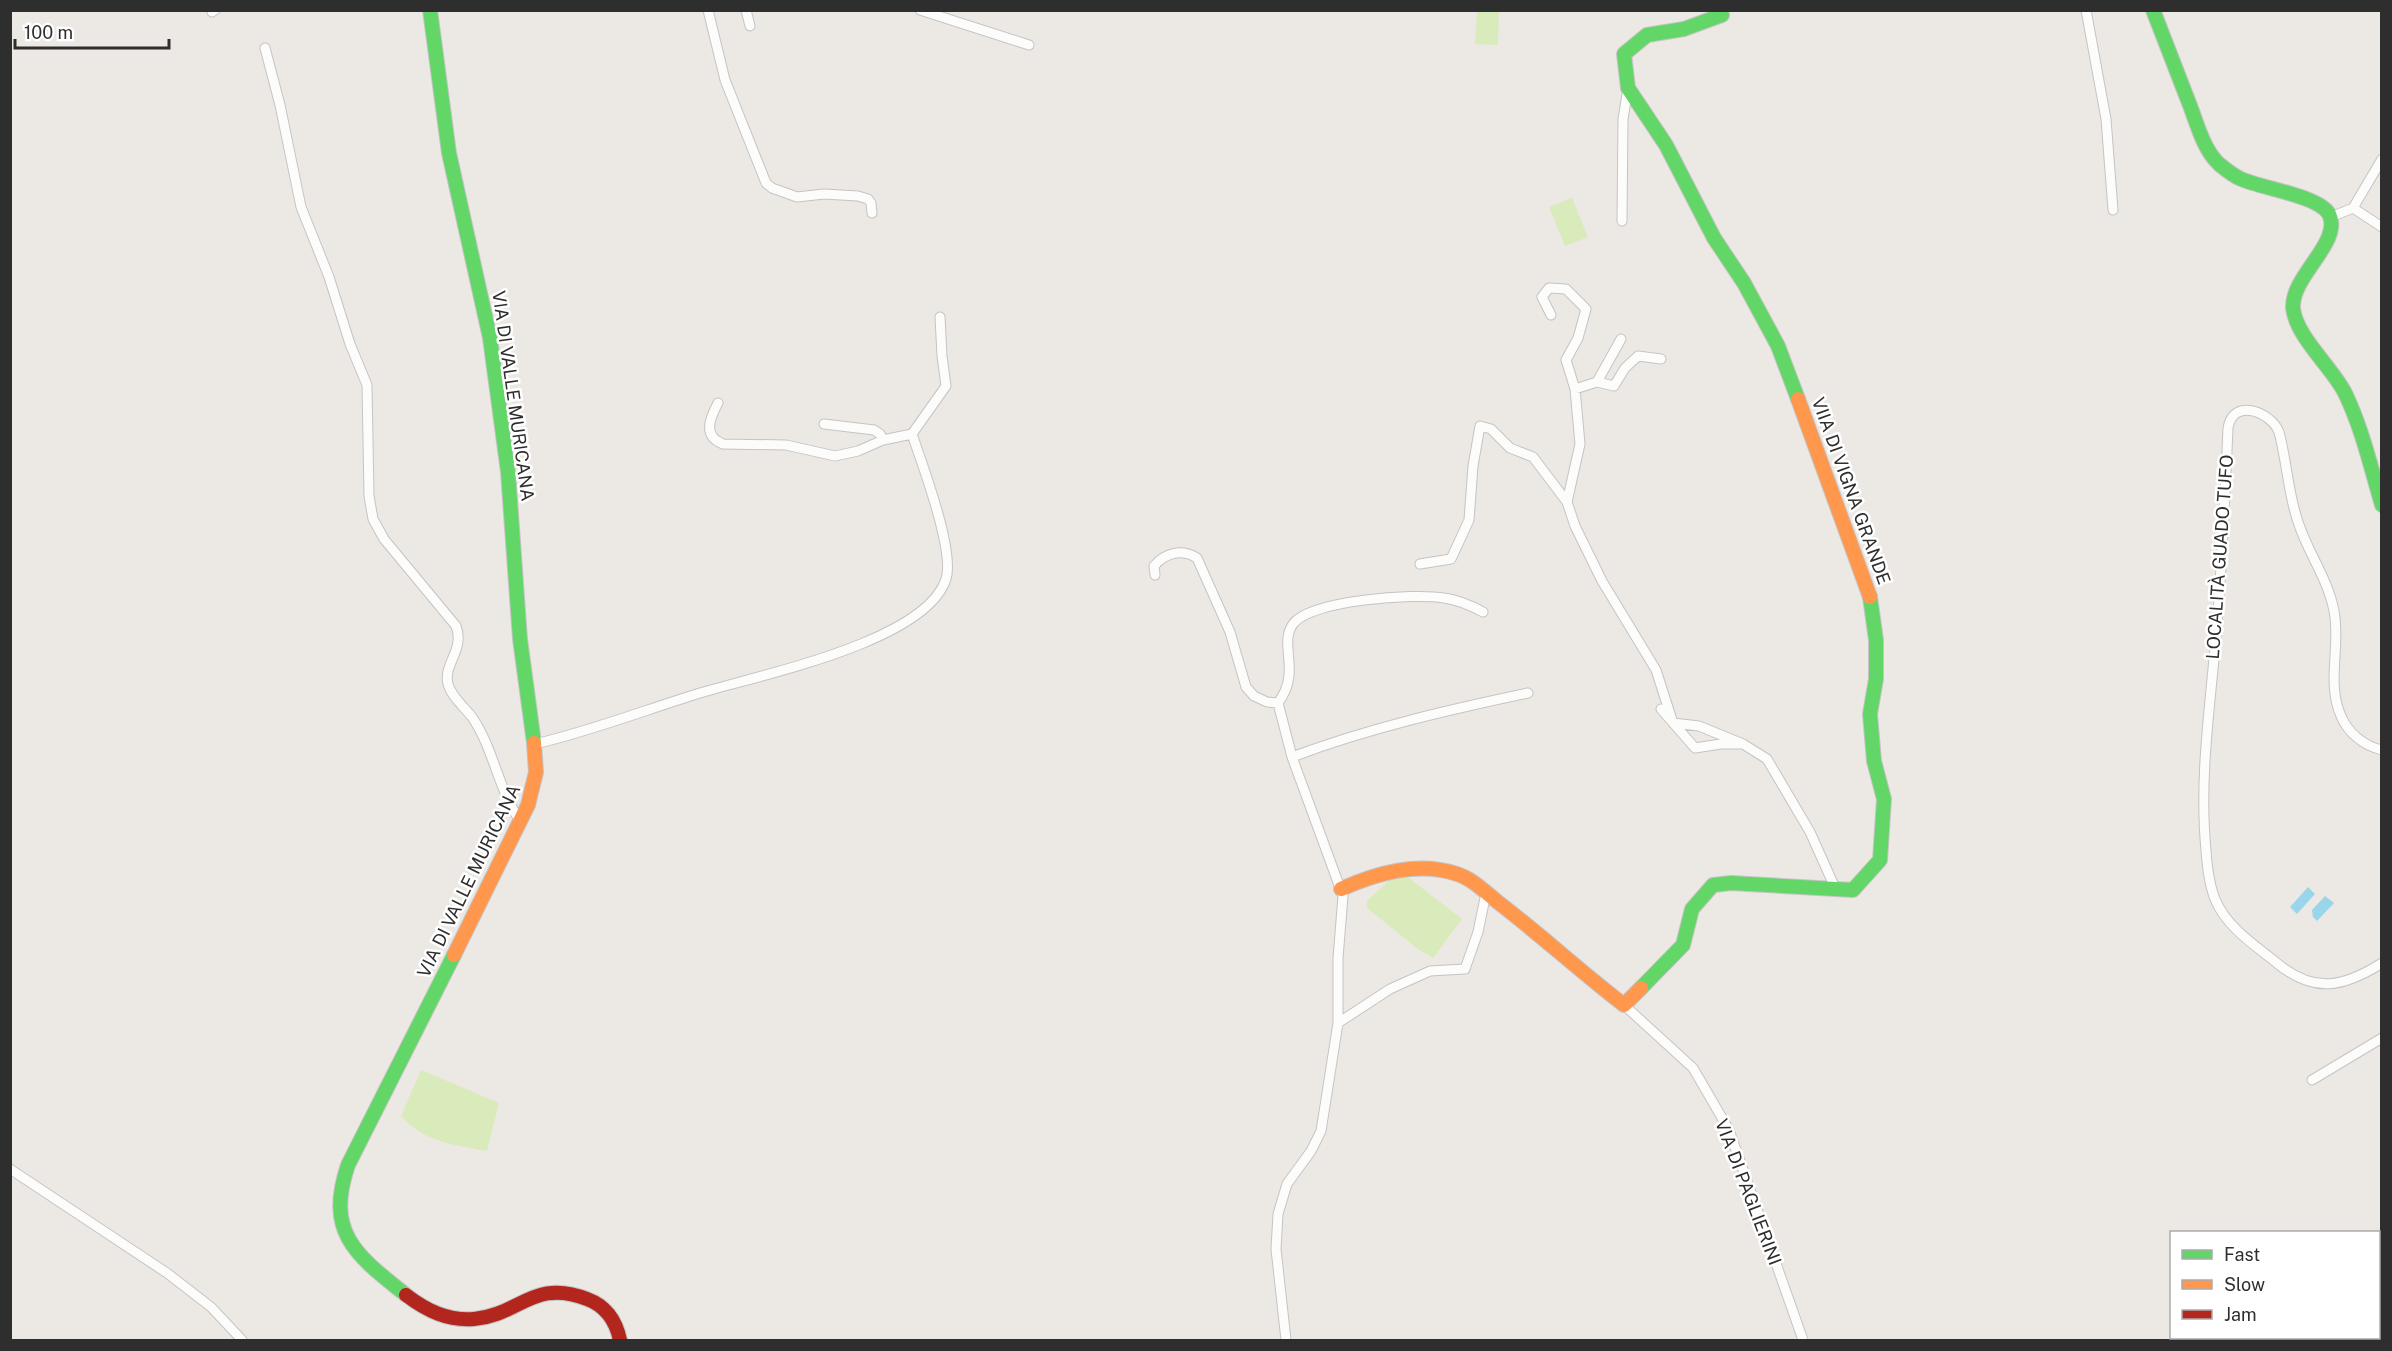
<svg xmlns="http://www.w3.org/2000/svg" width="2392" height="1351" viewBox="0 0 2392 1351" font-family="'Public Sans',sans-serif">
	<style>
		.pitch { fill: #d9eabb }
		.water { fill: #99d6ec }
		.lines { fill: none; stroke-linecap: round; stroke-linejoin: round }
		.street-casing { stroke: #c5c4c5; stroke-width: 11 }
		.fast-casing { stroke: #c5c4c5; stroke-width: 16 }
		.slow-casing { stroke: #c5c4c5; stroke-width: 16 }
		.jam-casing { stroke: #c5c4c5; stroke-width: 16 }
		.street { stroke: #fcfcfb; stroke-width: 9 }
		.fast { stroke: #63d668; stroke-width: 14 }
		.slow { stroke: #ff974d; stroke-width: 14 }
		.jam { stroke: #b3261e; stroke-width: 14 }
		.labels { text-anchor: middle; stroke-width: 5; stroke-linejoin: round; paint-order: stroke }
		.street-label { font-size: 18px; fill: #2e2e2e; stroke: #fff }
	</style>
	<rect width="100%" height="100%" fill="#ece8e4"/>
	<!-- pitch -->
	<path class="pitch" d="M1477 11H1499L1498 45 1475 44Z
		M1572 198 1588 237 1565 246 1549 207Z
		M1405 875 1462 919 1433 958 1418 949 1367 908V901L1394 876Z
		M421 1070 499 1103 487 1151C454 1145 424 1142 401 1116Z"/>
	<!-- water -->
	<path class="water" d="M2308 887 2315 894 2297 914 2290 907Z
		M2325 896 2334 903 2317 921 2313 917 2312 910Z"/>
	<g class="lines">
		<!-- street casing -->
		<g class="street-casing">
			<path id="street" d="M708 10 725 80 766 183 772 188 797 197 824 194 858 196 868 199 871 203 872 213
				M746 10 750 26
				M920 10 1029 45
				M2086 10 2106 119 2113 210
				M212 12 215 10
				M265 48 280 105 301 207 329 277 350 344 367 385 369 496 373 519 384 539 456 626C465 650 443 664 448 684 451 696 464 707 472 717 494 749 498 790 521 822
				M2353 208 2382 227
				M2331 217 2353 208 2382 159
				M1622 221 1623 119 1628 88
				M1551 315 1542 297 1549 288 1566 289 1586 309 1578 338 1566 360 1575 389 1580 444 1567 502 1575 526 1602 581 1656 670 1673 723 1699 726 1743 744
				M1597 382 1614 386 1625 368 1638 356 1661 359
				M1575 389 1597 382 1621 339
				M718 403C710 418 702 436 723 444L786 445 835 456 858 451 883 440
				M824 424 874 430 880 434 883 440 912 434
				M1420 564 1451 559 1469 520 1473 466 1480 426 1491 429 1510 448 1533 457 1567 502
				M1155 575 1154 566C1166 552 1182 549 1197 558L1230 632 1246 687 1254 696 1267 702 1278 703C1302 671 1278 645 1293 624 1310 600 1415 593 1444 598 1459 600 1470 605 1483 612
				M1278 703 1292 757 1343 896 1338 958V1023L1321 1131 1311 1151 1287 1184 1278 1214 1276 1249 1286 1340
				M1661 709 1695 748 1721 744H1743L1767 759 1810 832 1836 890
				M535 744C591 731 645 710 700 693 759 675 926 642 946 579 955 551 922 464 912 434L946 386 942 356 940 317
				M2382 750C2364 746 2348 733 2341 716 2326 682 2341 647 2334 611 2328 579 2308 553 2298 522 2288 493 2287 462 2279 432 2271 412 2233 397 2228 428 2225 498 2222 567 2216 637 2210 708 2199 779 2206 850 2207 866 2209 884 2215 899 2226 927 2256 946 2278 964 2315 994 2344 987 2382 963
				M1292 757C1369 728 1448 710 1528 693
				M1624 1005 1693 1068 1729 1130 1803 1340
				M1338 1023 1390 989 1430 971 1465 969 1478 932 1486 893
				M2312 1080 2382 1038
				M10 1169 167 1273 211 1307 242 1340"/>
		</g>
		<!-- fast casing -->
		<g class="fast-casing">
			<path id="fast" d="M430 10 449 153 490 338 508 472 520 639 534 743
				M1719 10 1722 15 1684 29 1647 35 1624 54 1628 88 1666 145 1714 238 1744 283 1778 346 1798 399
				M2153 10C2165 41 2177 72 2189 103 2197 123 2203 149 2219 164 2225 169 2234 176 2241 179 2261 188 2319 196 2329 214 2343 242 2291 276 2293 308 2296 337 2332 367 2345 393 2362 428 2371 468 2382 505
				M1641 988 1683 945 1692 909 1713 885 1731 883 1853 890 1880 860 1884 799 1874 761 1870 714 1876 679V640L1870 597
				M406 1295C356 1255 325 1233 348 1165L454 955"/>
		</g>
		<!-- slow casing -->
		<g class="slow-casing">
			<path id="slow" d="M1798 399 1870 597
				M1341 889C1377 873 1418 861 1457 874 1473 879 1486 893 1499 903 1542 936 1581 972 1624 1005L1641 988
				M454 955 528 805 536 772 534 743"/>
		</g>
		<!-- jam casing -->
		<g class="jam-casing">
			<path id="jam" d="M406 1295C427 1311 448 1321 474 1319 520 1315 534 1278 587 1299 606 1306 616 1321 620 1340"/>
		</g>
		<!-- street -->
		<use href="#street" class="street"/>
		<!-- fast -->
		<use href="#fast" class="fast"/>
		<!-- slow -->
		<use href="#slow" class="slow"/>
		<!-- jam -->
		<use href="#jam" class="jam"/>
	</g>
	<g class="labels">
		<!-- street labels -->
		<g class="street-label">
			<text transform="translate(513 396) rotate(82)" y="6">VIA DI VALLE MURICANA</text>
			<text transform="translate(1851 491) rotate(70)" y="6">VIIA DI VIGNA GRANDE</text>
			<text transform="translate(2220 557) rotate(-86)" y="6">LOCALITÀ GUADO TUFO</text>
			<text transform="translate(469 881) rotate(-64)" y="6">VIA DI VALLE MURICANA</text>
			<text transform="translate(1748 1192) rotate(69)" y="6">VIA DI PAGLIERINI</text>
		</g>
	</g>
	<!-- border -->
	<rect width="2392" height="1351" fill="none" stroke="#2e2e2e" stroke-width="24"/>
	<!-- legend -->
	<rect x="2170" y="1231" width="210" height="108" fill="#ffffff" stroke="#ababab" stroke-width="1.5"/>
	<rect x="2182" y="1250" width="30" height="9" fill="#63d668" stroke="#ababab" stroke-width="1.5"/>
	<text x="2224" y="1261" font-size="18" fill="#2e2e2e">Fast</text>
	<rect x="2182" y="1280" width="30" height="9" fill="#ff974d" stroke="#ababab" stroke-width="1.5"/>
	<text x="2224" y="1291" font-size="18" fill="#2e2e2e">Slow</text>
	<rect x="2182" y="1310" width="30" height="9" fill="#b3261e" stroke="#ababab" stroke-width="1.5"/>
	<text x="2224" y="1321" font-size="18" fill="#2e2e2e">Jam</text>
	<!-- scale -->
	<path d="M15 39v9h154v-9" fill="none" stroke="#2e2e2e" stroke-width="3"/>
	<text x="24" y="39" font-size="18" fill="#2e2e2e" stroke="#ffffff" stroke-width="4.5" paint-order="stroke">100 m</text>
</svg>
